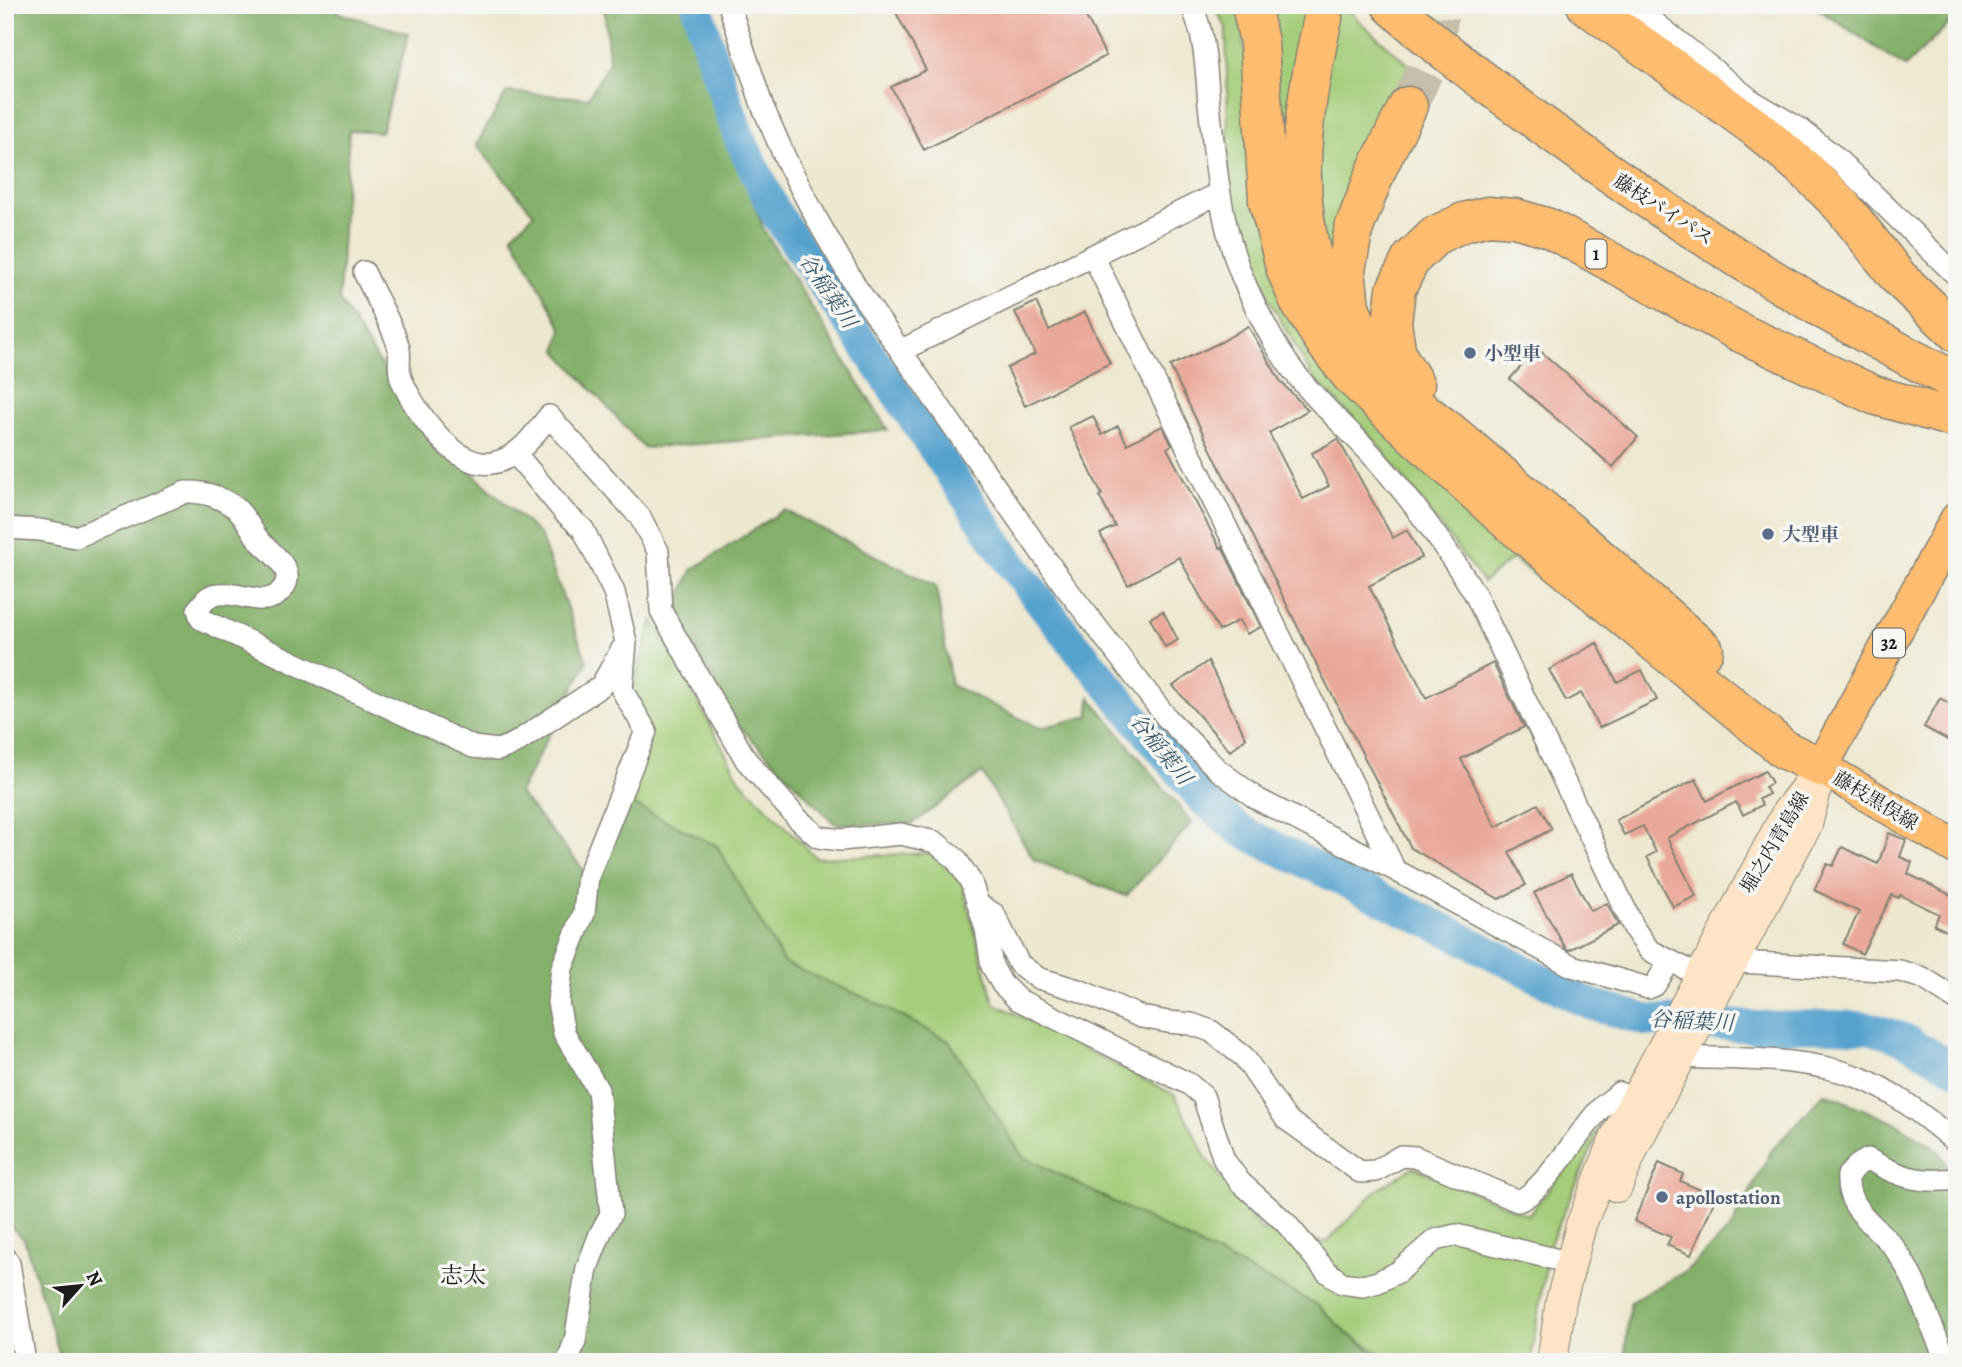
<svg xmlns="http://www.w3.org/2000/svg" width="1962" height="1367" viewBox="0 0 1962 1367" font-family="Alegreya,'Noto Serif JP',serif">
	<style>
		.green { fill: #a5ce7a; stroke: #60754b; stroke-width: 2 }
		.forest { fill: #84b16a; stroke: #506643; stroke-width: 2 }
		.lines { fill: none; stroke-linecap: round; stroke-linejoin: round }
		.river { stroke: #55a2ce; stroke-width: 32 }
		.building { fill: #eaa898 }
		.motorway-tunnel { stroke: #c3bfab; stroke-width: 38; stroke-dasharray: 38 19; stroke-linecap: butt }
		.minor-casing { stroke: #848276; stroke-width: 24 }
		.secondary-casing { stroke: #848276; stroke-width: 32 }
		.primary-casing { stroke: #848276; stroke-width: 36 }
		.motorway-casing { stroke: #848276; stroke-width: 41 }
		.minor { stroke: #fff; stroke-width: 21 }
		.secondary { stroke: #fee4c6; stroke-width: 30 }
		.primary { stroke: #fdbc70; stroke-width: 33 }
		.motorway { stroke: #fdbc70; stroke-width: 38 }
		.service-dot { fill: #5c6f8a; stroke: #f6f6f2; stroke-width: 2.5 }
		.labels { text-anchor: middle; stroke-width: 7; stroke-linejoin: round; paint-order: stroke }
		.shield { fill: #f6f6f2; stroke: #5d5d5c; stroke-width: 2 }
		.shield-label { font-size: 18px; font-weight: bold; fill: #1c1c1c }
		.street-label { font-size: 19px; fill: #1c1c1c; stroke: #f6f6f2 }
		.service-label { font-size: 19px; font-weight: bold; fill: #4e5e75; stroke: #f6f6f2; text-anchor: start }
		.water-label { font-size: 21px; font-style: italic; fill: #36586c; stroke: #f6f6f2 }
		.quarter-label { font-size: 23px; fill: #1c1c1c; stroke: #f6f6f2 }
	</style>
	<rect width="100%" height="100%" fill="#f6f6f2"/>
	<filter id="ink" filterUnits="userSpaceOnUse"><feTurbulence type="fractalNoise" baseFrequency=".0143" numOctaves="2"/><feDisplacementMap in="SourceGraphic" scale="14" xChannelSelector="R" yChannelSelector="G"/><feConvolveMatrix kernelMatrix="1 2 1 2 8 2 1 2 1" color-interpolation-filters="sRGB"/></filter>
	<filter id="wash" filterUnits="userSpaceOnUse"><feTurbulence type="fractalNoise" baseFrequency=".00686" numOctaves="4" result="noise"/><feDisplacementMap in="SourceGraphic" scale="28" xChannelSelector="R" yChannelSelector="G"/><feGaussianBlur stdDeviation="1.57" result="paint"/><feColorMatrix in="noise" values="0 0 0 0 0 0 0 0 0 0 0 0 0 0 0 0 0 1.4 0 .05"/><feComposite in="paint" operator="in"/></filter>
	<g filter="url(#wash)">
		<rect width="100%" height="100%" fill="#ede8cf"/>
		<!-- green -->
		<path class="green" d="M1213 5H1239L1262 196 1654 661 1512 559 1483 582 1376 442 1312 376 1252 269 1229 184 1226 27Z
			M1259 5H1345L1359 21 1415 70 1362 182 1339 260 1317 255V15L1315 318Z
			M653 619 740 780 816 858 931 853 961 880 994 1003 1175 1095 1206 1158 1261 1230 1327 1242 1376 1191 1413 1167 1528 1215 1602 1125 1549 1246 1530 1362H1396L1345 1332 1318 1305 1022 1156 949 1041 784 963 717 846 631 814V694Z"/>
		<!-- forest -->
		<path class="forest" d="M5 5H337L339 13 409 34 381 132 349 130 339 300 437 452 468 469 540 535 587 662 519 793 588 875 628 802 717 846 784 963 868 999 949 1041 1022 1156 1318 1305 1345 1332 1388 1362H62L24 1239 5 1222Z
			M604 5H685L700 63 765 232 888 430 644 448 557 351 562 328 512 235 534 214 476 145 507 92 588 98 609 62Z
			M1812 5H1957V16L1905 67Z
			M784 510 936 586 951 685 1040 728 1089 716 1090 697 1192 823 1126 896 1034 860 982 773 912 824H835L739 726 674 611 692 570Z
			M1825 1093 1898 1124 1939 1151 1957 1182V1362H1624L1630 1302 1686 1271 1732 1227 1771 1151Z"/>
		<g class="lines">
			<!-- river -->
			<path class="river" d="M697 5 710 52 739 137 775 212 1012 565 1069 638 1203 800 1241 831 1456 935 1590 1004 1646 1020 1756 1027 1836 1026 1870 1028 1903 1039 1957 1069"/>
		</g>
		<g id="blocks">
			<!-- building -->
			<path class="building" d="M892 5H1080L1106 56 924 150 891 87 926 70Z
				M1036 302 1049 330 1085 312 1110 363 1025 406 1007 368 1035 354 1015 312Z
				M1248 326 1281 382 1308 410 1269 433 1303 499 1329 486 1312 453 1338 439 1393 538 1407 530 1422 557 1369 586 1426 698 1493 663 1524 727 1461 759 1496 827 1538 804 1552 829 1509 852 1526 885 1499 899 1411 848 1308 648 1170 366 1221 342Z
				M1537 348 1638 437 1613 467 1510 379Z
				M1093 416 1102 435 1118 426 1127 444 1162 426 1172 445 1167 448 1220 548 1222 547 1261 627 1247 634 1239 620 1219 631 1179 557 1128 585 1100 534 1115 526 1099 496 1102 495 1069 427Z
				M1163 611 1178 640 1165 647 1150 618Z
				M1597 643 1617 682 1642 670 1657 700 1599 728 1581 693 1566 701 1549 670Z
				M1208 661 1246 738 1230 751 1173 686Z
				M1940 698 1957 708V745L1924 727Z
				M1765 771 1772 783 1765 787 1769 794 1759 799 1762 805 1743 815 1736 802 1667 838 1696 896 1673 907 1647 857 1656 852 1643 826 1624 835 1616 820 1696 779 1707 801Z
				M1889 833 1906 840 1900 857 1912 862 1908 874 1957 898V916L1949 932 1934 925 1939 914 1900 895 1899 898 1892 895 1862 954 1843 944 1859 912 1814 890 1827 864 1833 866 1842 847 1878 864Z
				M1571 873 1591 911 1607 903 1618 925 1569 950 1565 947 1534 893Z
				M1659 1163 1683 1174 1680 1181 1716 1197 1691 1255 1667 1245 1671 1237 1634 1221Z"/>
		</g>
	</g>
	<g filter="url(#ink)">
		<use href="#blocks" fill-opacity="0" stroke="#848276" stroke-width="2"/>
		<g class="lines">
			<!-- motorway-tunnel -->
			<path class="motorway-tunnel" d="M1408 106C1424 73 1439 43 1440 5"/>
			<!-- minor casing -->
			<g class="minor-casing">
				<path id="minor" d="M729 5 762 105 787 162 820 225 856 287 1064 585 1167 718 1217 769 1257 799 1395 870 1572 966 1648 988 1655 985 1670 961
					M1191 5C1206 35 1206 71 1209 104 1216 166 1220 228 1246 286 1260 317 1277 352 1299 378 1323 408 1354 434 1379 463 1415 503 1445 547 1474 592L1635 930 1649 950 1700 976
					M1633 5 1751 100 1800 129 1833 155 1957 276
					M1093 256 1395 870
					M364 272C375 296 390 320 398 345 402 356 396 367 402 381 415 410 454 469 492 463 518 459 534 435 549 416L640 517 658 551 661 611 746 760 797 818 818 837 841 840 901 834 935 842 956 859 971 882 986 929 992 966 1002 984 1017 999 1189 1084 1203 1096 1224 1160 1240 1182 1285 1222 1326 1271 1342 1283 1363 1286 1378 1282 1398 1272 1435 1240 1456 1235 1571 1263
					M902 350 1219 193
					M515 453 565 513 583 529 614 592 626 642 622 690 646 731 588 876 584 913 562 968 558 1002 564 1033 598 1090 611 1214 600 1234 587 1268 575 1341 567 1362
					M5 528 40 530 76 537 186 492C204 491 221 497 236 508 245 516 251 529 258 539 269 552 300 570 281 591 263 612 231 585 209 597 205 599 201 606 198 609L201 619 473 747 498 750 514 744 601 686 622 649
					M979 905 994 914 1019 964 1038 978 1081 991 1141 1017 1168 1022 1191 1024 1211 1031 1244 1057 1286 1119 1360 1172 1376 1171 1401 1156 1415 1157 1518 1201C1544 1192 1580 1129 1602 1107 1607 1102 1614 1098 1619 1093L1634 1099
					M1720 961 1900 971 1923 978 1957 1000
					M1681 1057C1739 1060 1803 1056 1858 1077 1895 1091 1926 1118 1957 1143
					M5 1258 9 1263 25 1362
					M1948 1362C1928 1325 1920 1283 1895 1249 1876 1224 1845 1210 1848 1175L1858 1165 1868 1159C1901 1178 1919 1183 1957 1179"/>
			</g>
			<!-- secondary casing -->
			<g class="secondary-casing">
				<path id="secondary" d="M1617 1187 1635 1145 1681 1057 1807 825 1819 778
					M1552 1362 1561 1301 1581 1225 1616 1136 1787 812 1821 767"/>
			</g>
			<!-- primary casing -->
			<g class="primary-casing">
				<path id="primary" d="M1957 519 1821 767 1957 848"/>
			</g>
			<!-- motorway casing -->
			<g class="motorway-casing">
				<path id="motorway" d="M1251 5 1259 42 1268 201 1286 270 1300 303 1326 344 1352 377 1379 403 1503 517 1785 750 1821 767
					M1391 5C1438 48 1490 86 1541 124 1673 221 1811 308 1957 382
					M1586 5 1756 128 1807 171 1842 206 1899 278 1957 333
					M1323 18C1299 129 1287 211 1333 319
					M1408 106 1377 169 1354 228 1346 270 1350 307 1365 344 1381 368 1410 402 1449 431 1587 547 1704 650
					M1415 385 1397 355 1392 323 1396 289 1411 259 1436 235 1464 222 1488 216 1515 218 1549 228 1741 333 1874 395 1957 419"/>
			</g>
			<!-- minor -->
			<use href="#minor" class="minor"/>
			<!-- secondary -->
			<use href="#secondary" class="secondary"/>
			<!-- primary -->
			<use href="#primary" class="primary"/>
			<!-- motorway -->
			<use href="#motorway" class="motorway"/>
		</g>
	</g>
	<!-- markers -->
	<g class="service-dot">
		<circle cx="1470" cy="353" r="7"/>
		<circle cx="1768" cy="534" r="7"/>
		<circle cx="1662" cy="1197" r="7"/>
	</g>
	<g class="labels">
		<!-- shield labels -->
		<g class="shield">
			<rect x="1585.5" y="239.5" width="21" height="29" rx="5"/>
			<rect x="1873" y="628.5" width="32" height="29" rx="5"/>
		</g>
		<g class="shield-label">
			<text x="1596" y="260">1</text>
			<text x="1889" y="649">32</text>
		</g>
		<!-- street labels -->
		<g class="street-label">
			<text transform="translate(1664 209) rotate(33)" y="7">藤枝バイパス</text>
			<text transform="translate(1876 800) rotate(31)" y="7">藤枝黒俣線</text>
			<text transform="translate(1774 842) rotate(-59)" y="7">堀之内青島線</text>
		</g>
		<!-- service labels -->
		<g class="service-label">
			<text x="1484" y="360">小型車</text>
			<text x="1782" y="541">大型車</text>
			<text x="1676" y="1204">apollostation</text>
		</g>
		<!-- water labels -->
		<g class="water-label">
			<text transform="translate(828 291) rotate(56)" y="7">谷稲葉川</text>
			<text transform="translate(1161 749) rotate(51)" y="7">谷稲葉川</text>
			<text transform="translate(1692 1021) rotate(3)" y="7">谷稲葉川</text>
		</g>
		<!-- quarter labels -->
		<g class="quarter-label">
			<text x="463" y="1283">志太</text>
		</g>
	</g>
	<!-- margin -->
	<rect width="1962" height="1367" fill="none" stroke="#f6f6f2" stroke-width="28"/>
	<!-- north arrow -->
	<g transform="translate(80 1286) rotate(63)" stroke="#f6f6f2" stroke-width="5" paint-order="stroke">
	<path d="M0-5L12 26L0 18L-12 26Z" fill="#1c1c1c"/>
	<text y="-10" font-size="19" font-weight="bold" text-anchor="middle" fill="#1c1c1c">N</text>
	</g>
</svg>
